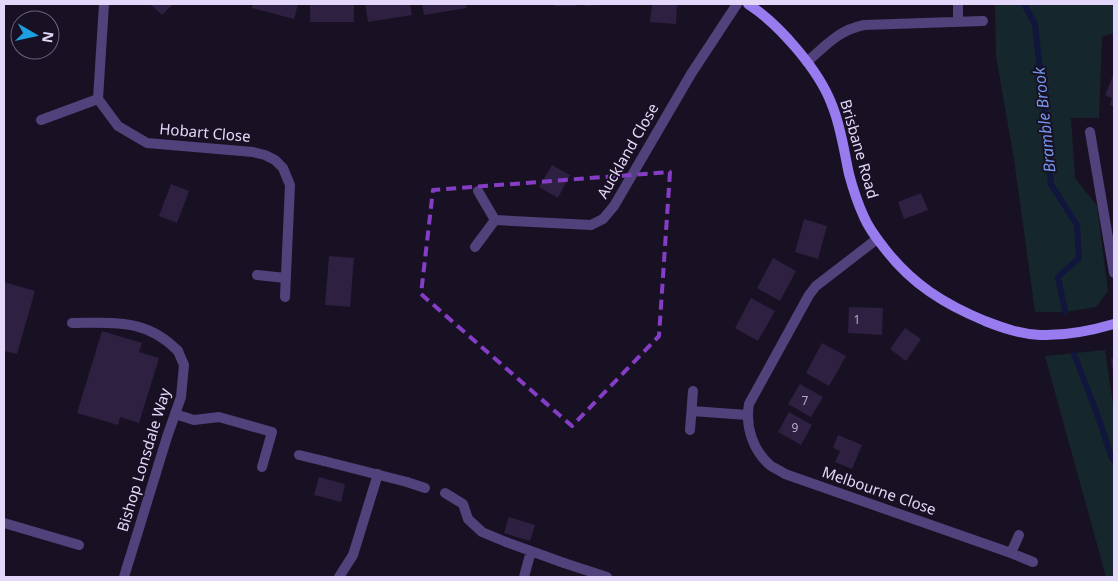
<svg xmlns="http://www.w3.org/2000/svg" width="1118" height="581" viewBox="0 0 1118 581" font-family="'Noto Sans',sans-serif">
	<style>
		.green { fill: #15272c }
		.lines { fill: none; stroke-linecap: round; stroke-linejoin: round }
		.stream { stroke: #10163c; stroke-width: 6 }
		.building { fill: #2e2041 }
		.lane { stroke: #51427c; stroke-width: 10 }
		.street { stroke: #51427c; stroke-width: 10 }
		.secondary { stroke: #987bee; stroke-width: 10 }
		.marked { fill: none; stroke: #863dc5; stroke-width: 4; stroke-dasharray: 10 6; stroke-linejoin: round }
		.labels { text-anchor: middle; stroke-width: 4; stroke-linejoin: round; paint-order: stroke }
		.number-label { font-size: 12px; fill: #b6aacc }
		.street-label { font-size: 15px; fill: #e4d8fa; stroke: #181123 }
		.water-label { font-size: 16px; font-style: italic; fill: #7398ed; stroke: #181123 }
	</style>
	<rect width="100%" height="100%" fill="#181123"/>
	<!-- green -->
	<path class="green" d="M995 4H1114V33L1102 37 1099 118H1071L1075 178 1097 206 1108 291 1096 307 1065 312H1035L1014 159 996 56Z
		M1105 350 1114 411V577H1106L1045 356Z"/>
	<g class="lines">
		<!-- stream -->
		<path class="stream" d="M1024 4 1035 24 1042 86 1051 184 1077 225 1079 258 1058 277 1065 312
			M1074 354 1099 419 1112 459 1114 460"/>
	</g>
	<!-- building -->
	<path class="building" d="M150 4H173L162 15Z
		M253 4H298L294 19 252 8Z
		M310 4H354V22H310Z
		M365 4H410L412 15 368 22Z
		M422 4H466L467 8 424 15Z
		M555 4H576V6H555Z
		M585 4H601V5L585 6Z
		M652 4H677L676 24 650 22Z
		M1114 73V107L1110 105 1112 98 1105 95Z
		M552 165 570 175 558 198 539 187Z
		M171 184 189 191 177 223 159 216Z
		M921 193 928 210 904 219 898 202Z
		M804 219 827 226 818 259 795 252Z
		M329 256 354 258 350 307 325 305Z
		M773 258 796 271 780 301 757 288Z
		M4 282 35 291 17 354 4 351Z
		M751 298 775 311 758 341 735 328Z
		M849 307 883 308 882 335 848 333Z
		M905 328 921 339 906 361 890 349Z
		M102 331 142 343 139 352 159 358 139 423 120 417 118 425 77 413Z
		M822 343 846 356 829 386 806 373Z
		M1111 359H1114V371H1113Z
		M800 384 823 397 811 417 788 404Z
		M789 412 812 425 801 445 778 432Z
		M838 435 862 445 852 469 835 462 840 451 833 448Z
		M319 477 345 484 341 502 314 495Z
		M509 517 535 525 530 541 504 533Z"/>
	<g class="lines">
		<!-- lane -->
		<path class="lane" d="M72 323C114 323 146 318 178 351
			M175 414 194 420 219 417 272 432 262 467
			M299 455 324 461
			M407 482 425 488
			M445 493 463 504 468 519 482 532 506 542
			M564 563 607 577"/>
		<!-- street -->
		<path class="street" d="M104 4 98 99 118 126 147 143 253 152 265 155 275 160 283 168 290 185 285 297
			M958 4V22
			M807 62C826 45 839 30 864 25L983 21
			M41 120 98 99
			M1090 132 1114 273
			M478 191 495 220 591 225 603 219 614 206 691 74 737 4
			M877 239 816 286 809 295 749 404C745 427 753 451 771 466 776 469 781 471 785 474L1011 553 1033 562
			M475 247 495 220
			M257 275 286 278
			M692 411 747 415
			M690 430 693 391
			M324 461 407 482
			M4 523 79 545
			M506 542 564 563
			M1011 553 1019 535
			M124 577 167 437 181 397 184 365 178 351
			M339 577 353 555 378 474
			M524 577 531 551"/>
		<!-- secondary -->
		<path class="secondary" d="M748 4C779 24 819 70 832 105 841 127 844 151 849 174 853 189 858 204 864 217 869 229 877 239 885 249 912 284 944 304 985 321 1003 328 1020 334 1040 335 1065 336 1090 331 1114 324"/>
	</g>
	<!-- marked area -->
	<path class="marked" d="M670 172 659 336 572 426 421 294 433 190Z"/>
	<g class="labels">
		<!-- number labels -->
		<g class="number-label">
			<text x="857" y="324">1</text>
			<text x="805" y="405">7</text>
			<text x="795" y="432">9</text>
		</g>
		<!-- street labels -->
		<g class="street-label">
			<text transform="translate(205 133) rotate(5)" y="5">Hobart Close</text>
			<text transform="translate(859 149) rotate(74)" y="5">Brisbane Road</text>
			<text transform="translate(628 151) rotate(-60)" y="5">Auckland Close</text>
			<text transform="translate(144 460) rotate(-73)" y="5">Bishop Lonsdale Way</text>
			<text transform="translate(879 491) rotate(19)" y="5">Melbourne Close</text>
		</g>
		<!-- water labels -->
		<g class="water-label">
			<text transform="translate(1044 120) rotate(-96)" y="6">Bramble Brook</text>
		</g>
	</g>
	<!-- border -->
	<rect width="1118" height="581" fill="none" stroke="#e4d8fa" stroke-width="10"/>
	<!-- north arrow -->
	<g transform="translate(35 35) rotate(99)"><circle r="24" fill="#181123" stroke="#6a6179"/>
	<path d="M0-4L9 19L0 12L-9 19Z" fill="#1da0e1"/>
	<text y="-8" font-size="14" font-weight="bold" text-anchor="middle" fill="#e4d8fa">N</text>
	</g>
</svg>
